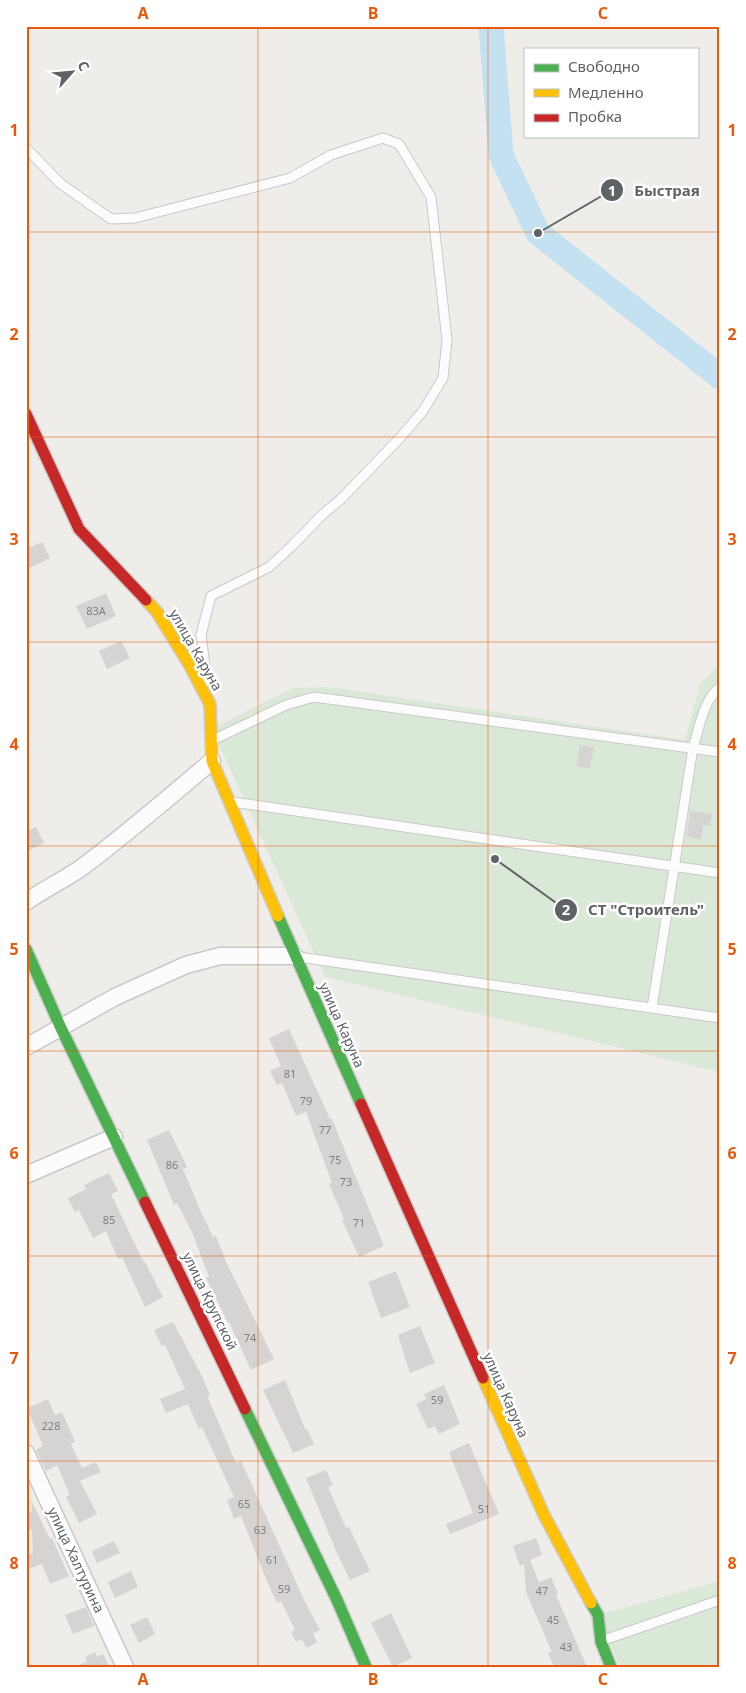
<svg xmlns="http://www.w3.org/2000/svg" width="746" height="1693" viewBox="0 0 746 1693" font-family="'Noto Sans',sans-serif">
	<style>
		.green { fill: #dae8d7 }
		.lines { fill: none; stroke-linecap: round; stroke-linejoin: round }
		.river { stroke: #c4e1f2; stroke-width: 25 }
		.building { fill: #d5d4d2 }
		.lane-casing { stroke: #c9c9c9; stroke-width: 11 }
		.street-casing { stroke: #c9c9c9; stroke-width: 19 }
		.fast-casing { stroke: #cbcbcb; stroke-width: 14 }
		.slow-casing { stroke: #cbcbcb; stroke-width: 14 }
		.jam-casing { stroke: #cbcbcb; stroke-width: 14 }
		.lane { stroke: #fcfcfc; stroke-width: 9 }
		.street { stroke: #fcfcfc; stroke-width: 16 }
		.fast { stroke: #4caf50; stroke-width: 11 }
		.slow { stroke: #ffc107; stroke-width: 11 }
		.jam { stroke: #c62828; stroke-width: 11 }
		.grid { fill: none; stroke: #e8590c; stroke-width: 1; stroke-opacity: 0.55 }
		.labels { text-anchor: middle; stroke-width: 5; stroke-linejoin: round; paint-order: stroke }
		.number-label { font-size: 11px; fill: #7e8082 }
		.street-label { font-size: 14px; fill: #5f6366; stroke: #fff }
		.leader { fill: none; stroke: #5f6366; stroke-width: 2 }
		.callout-dot { fill: #5f6366; stroke: #fff; stroke-width: 2 }
		.mark-label { font-size: 15px; text-anchor: middle; font-weight: bold; fill: #fff }
		.callout-label { font-size: 15px; text-anchor: middle; font-weight: bold; fill: #5f6366; stroke: #fff; stroke-width: 5; stroke-linejoin: round; paint-order: stroke }
		.neatline { fill: none; stroke: #e8590c; stroke-width: 2 }
		.grid-label { font-size: 16px; text-anchor: middle; font-weight: bold; fill: #e8590c }
	</style>
	<rect width="100%" height="100%" fill="#eeede9"/>
	<!-- green -->
	<path class="green" d="M720 663V1072L325 977 212 729 293 688 329 687 685 740 700 684Z
		M720 1581V1667H620L598 1615Z"/>
	<g class="lines">
		<!-- river -->
		<path class="river" d="M491 26 501 155 538 233 720 377"/>
	</g>
	<!-- building -->
	<path class="building" d="M42 542 50 558 26 570V549Z
		M106 593 116 616 87 629 76 606Z
		M121 641 130 658 107 669 99 651Z
		M580 745 594 747 590 769 577 766Z
		M690 811 712 814 710 826 703 825 701 839 687 837Z
		M36 827 44 843 26 852V832Z
		M289 1029 330 1119H332L384 1246 359 1257 342 1220 344 1219 329 1184 332 1183 306 1112 296 1116 282 1083 277 1085 270 1071 281 1066 269 1038Z
		M169 1130 187 1167 183 1169 200 1210 213 1237 216 1236 227 1264 274 1359 251 1370 229 1322 228 1323 206 1278 209 1277 192 1232 177 1203 174 1205 147 1140Z
		M109 1173 118 1191 111 1194 144 1263 145 1262 163 1297 145 1307 122 1257 118 1259 106 1231 93 1238 79 1210 75 1212 68 1198 86 1189 84 1185Z
		M396 1271 410 1307 381 1318 368 1282Z
		M173 1322 202 1376 210 1395 207 1396 236 1463 241 1461 305 1602 320 1630 313 1633 317 1643 306 1648 302 1639 296 1642 291 1632 295 1630 281 1601 277 1603 269 1586 241 1516 234 1519 227 1500 234 1497 202 1427 199 1429 188 1404 166 1413 160 1399 185 1389 165 1345 162 1346 154 1330Z
		M420 1326 435 1363 410 1373 398 1335Z
		M285 1380 305 1429H307L314 1444 293 1453 263 1390Z
		M444 1385 460 1424 439 1434 435 1426 428 1429 416 1404 426 1399 424 1394Z
		M48 1399 55 1415 62 1412 75 1442 71 1444 82 1468 96 1462 101 1472 80 1481 97 1514 79 1523 66 1497 70 1495 57 1465 46 1471 36 1450 43 1446 27 1408Z
		M469 1443 499 1514 450 1534 446 1524 473 1513 449 1452Z
		M326 1470 333 1485 328 1487 346 1528 349 1527 370 1571 350 1580 336 1551 306 1478Z
		M31 1500 50 1539 52 1538 69 1576 50 1584 42 1564 26 1570V1556L33 1553 32 1529 26 1532V1514L32 1511Z
		M536 1538 542 1555 530 1560 539 1582 551 1577 558 1594 556 1595 587 1667H554L548 1653 552 1652 526 1592 524 1564 520 1566 513 1546Z
		M114 1541 120 1553 97 1563 92 1551Z
		M131 1571 138 1587 115 1598 108 1582Z
		M86 1607 94 1626 73 1634 65 1615Z
		M391 1613 412 1658 393 1667 371 1623Z
		M147 1617 155 1634 139 1643 130 1625Z
		M95 1652 97 1657 103 1654 110 1667H76L87 1661 85 1657Z"/>
	<g class="lines">
		<!-- lane casing -->
		<g class="lane-casing">
			<path id="lane" d="M26 148 61 184 111 219 135 218 290 178 331 155 383 138 399 144 431 197 447 340 443 378 423 411 399 439 341 499 322 515 292 546 269 567 211 596 201 635 207 681
				M213 740 286 705 314 697 720 752
				M233 802 720 873
				M299 957 720 1018
				M652 1008 693 748C699 729 703 700 720 687
				M601 1641 720 1600"/>
		</g>
		<!-- street casing -->
		<g class="street-casing">
			<path id="street" d="M26 902C44 889 64 880 81 868 127 834 169 797 212 761
				M26 1047 115 997 186 965 220 956H295
				M26 1175 114 1137
				M26 1453 125 1667"/>
		</g>
		<!-- fast casing -->
		<g class="fast-casing">
			<path id="fast" d="M278 916 361 1104
				M26 949 60 1026 145 1202
				M245 1409 337 1600 366 1667
				M591 1603 598 1615 601 1642 611 1667"/>
		</g>
		<!-- slow casing -->
		<g class="slow-casing">
			<path id="slow" d="M146 600 157 612 189 664 210 704 212 761 278 916
				M483 1378 544 1515 591 1603"/>
		</g>
		<!-- jam casing -->
		<g class="jam-casing">
			<path id="jam" d="M26 414 79 529 146 600
				M361 1104 483 1378
				M145 1202 245 1409"/>
		</g>
		<!-- lane -->
		<use href="#lane" class="lane"/>
		<!-- street -->
		<use href="#street" class="street"/>
		<!-- fast -->
		<use href="#fast" class="fast"/>
		<!-- slow -->
		<use href="#slow" class="slow"/>
		<!-- jam -->
		<use href="#jam" class="jam"/>
	</g>
	<!-- grid -->
	<path class="grid" d="M258 26V1667M488 26V1667M26 232H720M26 437H720M26 642H720M26 846H720M26 1051H720M26 1256H720M26 1461H720"/>
	<g class="labels">
		<!-- number labels -->
		<g class="number-label">
			<text x="96" y="615">83А</text>
			<text x="290" y="1078">81</text>
			<text x="306" y="1105">79</text>
			<text x="325" y="1134">77</text>
			<text x="335" y="1164">75</text>
			<text x="172" y="1169">86</text>
			<text x="346" y="1186">73</text>
			<text x="109" y="1224">85</text>
			<text x="359" y="1227">71</text>
			<text x="250" y="1342">74</text>
			<text x="437" y="1404">59</text>
			<text x="51" y="1430">228</text>
			<text x="244" y="1508">65</text>
			<text x="484" y="1513">51</text>
			<text x="260" y="1534">63</text>
			<text x="272" y="1564">61</text>
			<text x="284" y="1593">59</text>
			<text x="542" y="1595">47</text>
			<text x="553" y="1624">45</text>
			<text x="566" y="1651">43</text>
		</g>
		<!-- street labels -->
		<g class="street-label">
			<text transform="translate(196 650) rotate(60)" y="5">улица Каруна</text>
			<text transform="translate(342 1025) rotate(66)" y="5">улица Каруна</text>
			<text transform="translate(210 1301) rotate(64)" y="5">улица Крупской</text>
			<text transform="translate(506 1395) rotate(66)" y="5">улица Каруна</text>
			<text transform="translate(76 1560) rotate(65)" y="5">улица Халтурина</text>
		</g>
	</g>
	<!-- callouts -->
	<path class="leader" d="M538 233L612 190M495 859L566 910"/>
	<g class="callout-dot">
		<circle cx="538" cy="233" r="5"/>
		<circle cx="495" cy="859" r="5"/>
		<circle cx="612" cy="190" r="12"/>
		<circle cx="566" cy="910" r="12"/>
	</g>
	<g class="mark-label">
		<text x="612" y="196">1</text>
		<text x="566" y="915">2</text>
	</g>
	<g class="callout-label">
		<text x="667" y="196">Быстрая</text>
		<text x="646" y="915">СТ "Строитель"</text>
	</g>
	<!-- border -->
	<rect width="746" height="1693" fill="none" stroke="#ffffff" stroke-width="55"/>
	<!-- legend -->
	<rect x="524" y="48" width="175" height="90" fill="#ffffff" stroke="#bfc1c2"/>
	<rect x="534" y="64" width="25" height="8" fill="#4caf50" stroke="#bfc1c2"/>
	<text x="568" y="72" font-size="15" fill="#5f6366">Свободно</text>
	<rect x="534" y="89" width="25" height="8" fill="#ffc107" stroke="#bfc1c2"/>
	<text x="568" y="98" font-size="15" fill="#5f6366">Медленно</text>
	<rect x="534" y="114" width="25" height="8" fill="#c62828" stroke="#bfc1c2"/>
	<text x="568" y="122" font-size="15" fill="#5f6366">Пробка</text>
	<!-- north arrow -->
	<g transform="translate(72 72) rotate(63)" stroke="#ffffff" stroke-width="4" paint-order="stroke">
	<path d="M0-4L9 19L0 12L-9 19Z" fill="#5f6366"/>
	<text y="-8" font-size="14" font-weight="bold" text-anchor="middle" fill="#5f6366">С</text>
	</g>
	<rect x="28" y="28" width="690" height="1638" class="neatline"/>
	<g class="grid-label">
		<text x="143" y="19">A</text>
		<text x="373" y="19">B</text>
		<text x="603" y="19">C</text>
		<text x="14" y="136">1</text>
		<text x="732" y="136">1</text>
		<text x="14" y="340">2</text>
		<text x="732" y="340">2</text>
		<text x="14" y="545">3</text>
		<text x="732" y="545">3</text>
		<text x="14" y="750">4</text>
		<text x="732" y="750">4</text>
		<text x="14" y="955">5</text>
		<text x="732" y="955">5</text>
		<text x="14" y="1159">6</text>
		<text x="732" y="1159">6</text>
		<text x="14" y="1364">7</text>
		<text x="732" y="1364">7</text>
		<text x="14" y="1569">8</text>
		<text x="732" y="1569">8</text>
		<text x="143" y="1685">A</text>
		<text x="373" y="1685">B</text>
		<text x="603" y="1685">C</text>
	</g>
</svg>
